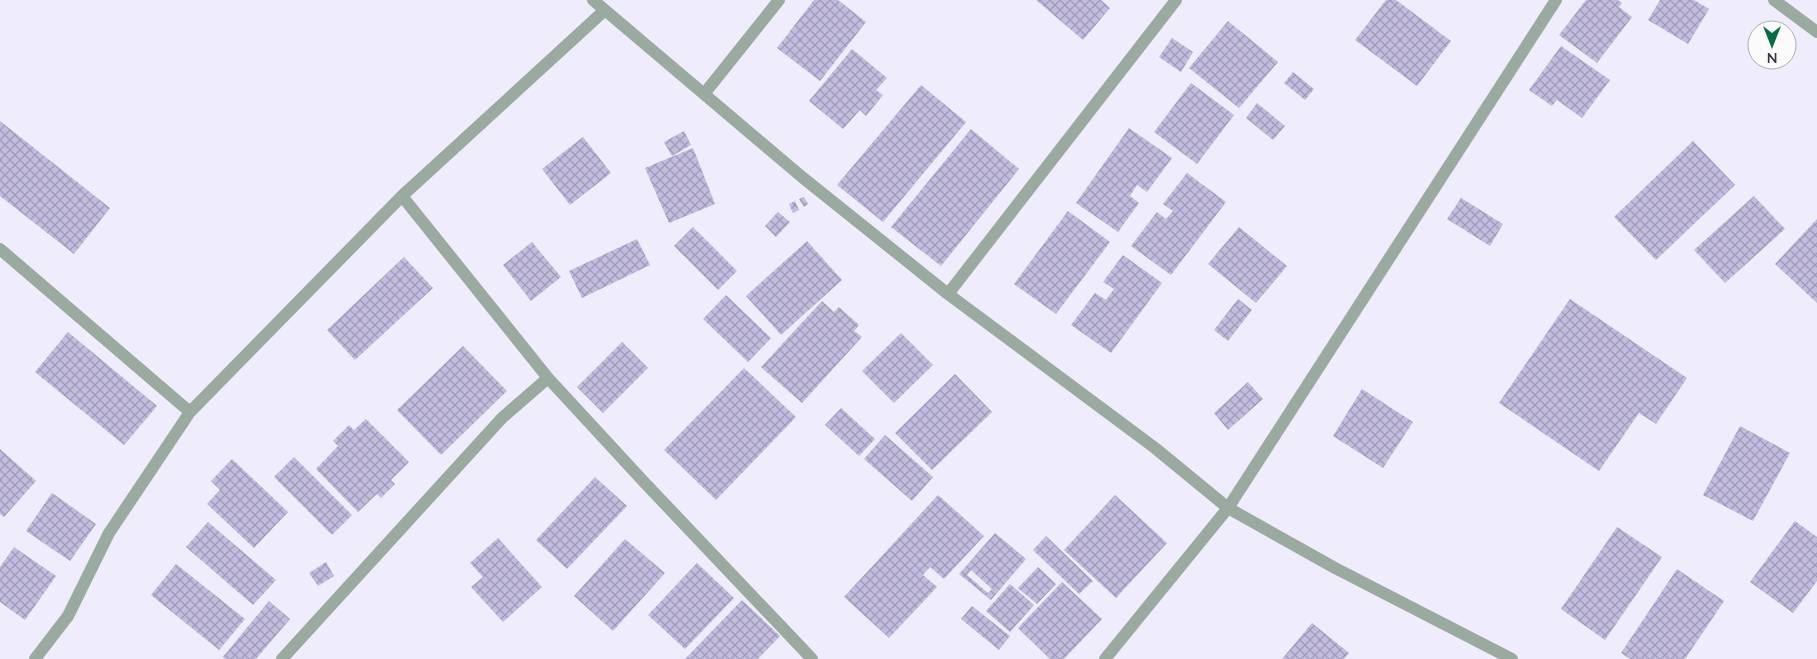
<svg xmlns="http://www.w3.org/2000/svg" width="1817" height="659" viewBox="0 0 1817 659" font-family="Lato,sans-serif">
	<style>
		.building { fill: url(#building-cross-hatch); fill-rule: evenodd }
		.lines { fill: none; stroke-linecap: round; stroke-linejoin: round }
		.street { stroke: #9baaa1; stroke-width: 12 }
	</style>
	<defs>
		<pattern id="building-cross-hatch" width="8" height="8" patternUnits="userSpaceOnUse" patternTransform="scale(1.25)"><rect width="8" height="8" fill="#c3bcdf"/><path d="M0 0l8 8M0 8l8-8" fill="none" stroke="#9f9ab6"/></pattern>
	</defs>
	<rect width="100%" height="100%" fill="#efecfb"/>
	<!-- building -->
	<path class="building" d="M814 0H838L866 22 820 81 777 48Z
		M1036 0H1101L1110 8 1083 40Z
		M1386 0H1396L1451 41 1417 86 1355 40Z
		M1586 0H1618L1622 3 1619 7 1632 17 1597 63 1559 35Z
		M1660 0H1694L1709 9 1688 44 1648 20Z
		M1228 21 1278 62 1239 108 1189 68Z
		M1172 38 1193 52 1181 72 1159 57Z
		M1561 46 1610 80 1582 118 1557 100 1552 106 1529 90Z
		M852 49 887 78 876 90 883 95 866 116 860 110 843 129 809 101Z
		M1293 72 1314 89 1305 100 1284 83Z
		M1191 83 1234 115 1197 164 1154 132Z
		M921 85 966 122 883 222 837 185Z
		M1257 103 1285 126 1273 140 1246 118Z
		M0 121 110 208 74 254 0 196Z
		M1129 128 1172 158 1147 192 1137 185 1130 196 1139 203 1118 232 1076 203Z
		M971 129 1019 169 941 266 891 227Z
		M684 131 691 145 672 156 664 142Z
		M583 137 611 173 570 205 542 169Z
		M1693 141 1735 185 1656 260 1614 217Z
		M693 148 715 204 669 223 645 168Z
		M1187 173 1226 202 1171 275 1131 246 1157 212 1166 219 1173 211 1163 204Z
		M1754 196 1785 229 1725 283 1694 250Z
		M804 197 808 204 804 207 799 199Z
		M1461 198 1503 224 1490 246 1447 219Z
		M795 201 799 210 793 213 789 204Z
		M1068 211 1110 242 1056 314 1014 284Z
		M778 212 790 222 776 237 765 226Z
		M1817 219V303L1775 264Z
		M693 227 737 271 718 290 674 246Z
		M1239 227 1287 266 1256 303 1208 264Z
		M637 239 650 265 582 298 569 271Z
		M807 241 842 280 781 335 746 296Z
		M532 242 561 277 531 301 503 265Z
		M1123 255 1162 283 1111 353 1071 325 1095 293 1106 300 1114 289 1103 282Z
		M404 257 433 288 355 360 327 330Z
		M726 295 771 338 748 362 703 319Z
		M1238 299 1252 310 1228 341 1214 330Z
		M1570 299 1687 378 1656 424 1639 413 1599 471 1499 403Z
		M822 301 834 312 839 307 859 325 854 331 862 337 802 403 761 367Z
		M68 332 157 406 124 445 35 372Z
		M901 333 933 365 894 403 862 371Z
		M622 342 648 368 603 413 577 387Z
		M463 346 507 391 441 455 397 410Z
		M744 368 796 417 716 500 664 450Z
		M955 374 992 412 932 470 895 433Z
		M1248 382 1263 399 1228 430 1214 413Z
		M1362 389 1413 422 1383 468 1333 436Z
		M841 408 875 439 859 456 825 425Z
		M366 419 409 462 391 480 395 484 381 498 377 494 358 512 316 469 338 446 333 441 349 425 354 430Z
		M1740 426 1790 453 1753 521 1703 495Z
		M885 435 933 477 912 501 864 459Z
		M0 449 36 481 4 517 0 514Z
		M294 457 352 515 332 535 274 477Z
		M232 459 288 512 254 548 207 504 220 490 211 481Z
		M595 477 627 506 567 569 536 540Z
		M52 493 96 524 70 561 26 531Z
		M938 495 984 536 944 579 930 567 923 575 937 587 889 638 844 597Z
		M1115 495 1167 543 1116 598 1064 550Z
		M1795 521 1817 537V581L1793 613 1750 582Z
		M208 522 276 580 253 605 186 547Z
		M1617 527 1662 557 1605 640 1561 609Z
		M995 533 1026 559 991 600 959 574ZM971 570 992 589 988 593 967 575Z
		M1046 536 1093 581 1079 594 1033 550Z
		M498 538 542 587 503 622 471 587 483 577 470 563Z
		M625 539 665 573 613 631 574 596Z
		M14 547 56 576 25 620 0 602V567Z
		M326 562 334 576 318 586 309 573Z
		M697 563 734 598 685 649 648 615Z
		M176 564 245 619 219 650 151 595Z
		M1038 567 1056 584 1037 604 1018 588Z
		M1677 569 1724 601 1685 659H1630L1621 653Z
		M1062 582 1102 619 1064 659H1050L1018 628Z
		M1010 584 1034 605 1010 632 986 611Z
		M742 600 780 636 758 659H685Z
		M269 601 290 619 256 659H225L223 657Z
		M972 606 1010 636 999 650 961 619Z
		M1312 623 1349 653 1344 659H1282Z"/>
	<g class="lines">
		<!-- street -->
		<path class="street" d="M593 0 802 177 948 294 1155 448 1228 508 1335 568 1512 659
			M1774 0 1817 32
			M704 94 779 0
			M402 196 548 378 644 482 812 659
			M0 249 190 412
			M948 294 1176 0
			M35 659 68 616 109 533 190 412 402 196 605 10
			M282 659 502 418 548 378
			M1105 659 1228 508 1556 0"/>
	</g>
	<!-- north arrow -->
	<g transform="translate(1772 45) rotate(180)"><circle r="24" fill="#fbfbfb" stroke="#adacb0"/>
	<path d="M0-4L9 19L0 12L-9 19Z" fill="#076c42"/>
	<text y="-8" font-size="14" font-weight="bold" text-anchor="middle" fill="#383640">N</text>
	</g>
</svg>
